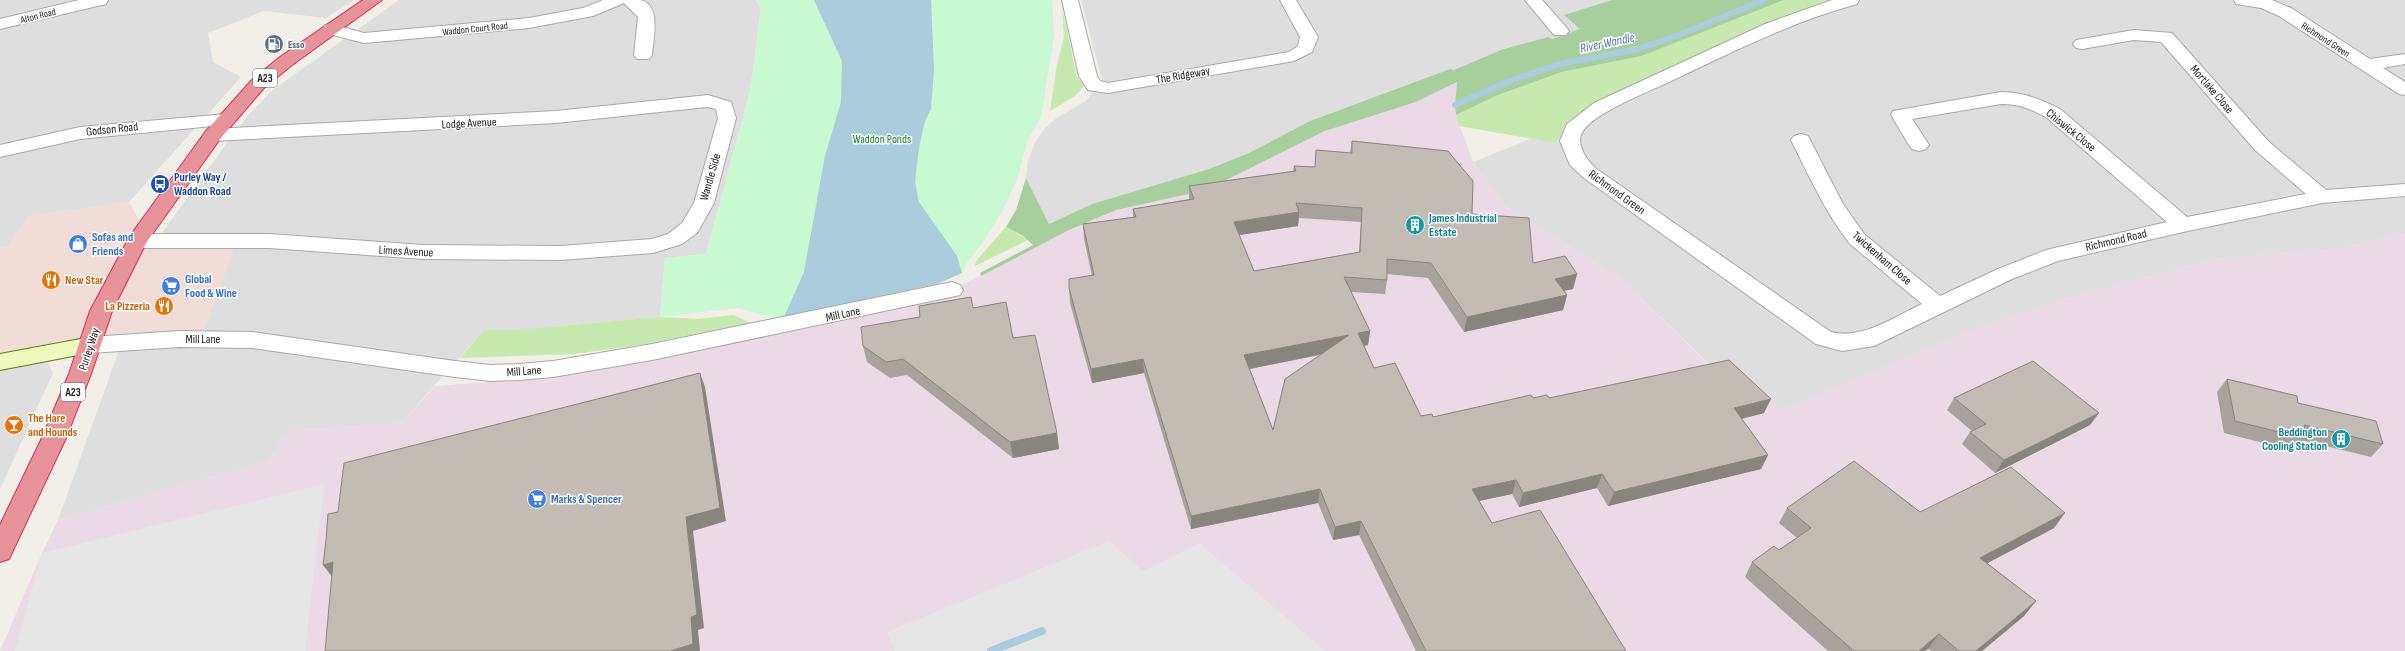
<svg xmlns="http://www.w3.org/2000/svg" width="2405" height="651" viewBox="0 0 2405 651" font-family="'Sofia Sans Condensed',sans-serif">
	<style>
		.residential { fill: #dfdede }
		.commercial { fill: #f1dcd8 }
		.industrial { fill: #eadae5 }
		.grass { fill: #c6e9b0 }
		.forest { fill: #a7cf9e }
		.park { fill: #c8f9d1 }
		.parking { fill: #e5e5e5 }
		.water { fill: #acd }
		.lines { fill: none; stroke-linecap: round; stroke-linejoin: round }
		.stream-far1 { stroke: #acd; stroke-width: 6 }
		.stream { stroke: #acd; stroke-width: 8 }
		.street-casing { stroke: #a8a8a8; stroke-width: 2 }
		.secondary-casing { stroke: #607908; stroke-width: 2 }
		.highway-casing { stroke: #d82d55; stroke-width: 2 }
		.street { fill: #fff; fill-rule: evenodd }
		.secondary { fill: #eff8bf; fill-rule: evenodd }
		.highway { fill: #e69399; fill-rule: evenodd }
		.wall { fill: #a7a29b; fill-rule: evenodd }
		.shaded-wall { fill: #88847e }
		.building { fill: #c2bcb4; stroke: #88847e; fill-rule: evenodd }
		.labels { text-anchor: middle; stroke-width: 3; stroke-linejoin: round; paint-order: stroke }
		.far-street-label { font-size: 10px; fill: #212121; stroke: #fff }
		.far-service-label { font-size: 10px; font-weight: bold; fill: #4e5e75; stroke: #fff; text-anchor: start }
		.shield { fill: #fff; stroke: #646464; stroke-width: 1 }
		.shield-label { font-size: 11px; font-weight: bold; fill: #212121 }
		.street-label { font-size: 12px; fill: #212121; stroke: #fff }
		.park-label { font-size: 12px; fill: #0f8024; stroke: #fff }
		.transit-label { font-size: 12px; font-weight: bold; fill: #164399; stroke: #fff; text-anchor: start }
		.culture-label { font-size: 12px; font-weight: bold; fill: #0d838f; stroke: #fff; text-anchor: start }
		.shop-label { font-size: 12px; font-weight: bold; fill: #366cbe; stroke: #fff; text-anchor: start }
		.food-label { font-size: 12px; font-weight: bold; fill: #c56008; stroke: #fff; text-anchor: start }
		.water-label { font-size: 13px; font-style: italic; fill: #4e75b0; stroke: #fff }
	</style>
	<rect width="100%" height="100%" fill="#f1efe8"/>
	<!-- residential -->
	<path class="residential" d="M0 0H354L326 18 264 11 208 33 213 62 241 77 129 202 29 216 8 246 0 248Z
		M399 0H756L761 9 750 91 706 254 665 258 660 317 515 330H484L401 423 289 431 269 461 58 520 125 334 204 331 153 245 227 143 249 114 274 89Z
		M1081 0H1612L1565 15 1581 29 1454 70 1450 69 1310 121 1249 153 1209 169 1092 204 1049 224 1026 178 1028 161 1035 142 1045 128 1058 117 1086 101 1102 80Z
		M1851 0H2242L2265 3 2277 0H2405V234L2339 249 2215 259 2065 299 1980 327 1782 410 1716 360 1709 364 1619 277 1506 207 1473 162 1585 117 1601 107Z
		M51 342 47 361 53 373 0 489V353Z"/>
	<!-- commercial -->
	<path class="commercial" d="M129 202 153 245 235 247 204 331 125 334 51 342 0 353V248L8 246 29 216Z"/>
	<!-- industrial -->
	<path class="industrial" d="M1458 82 1455 105 1456 115 1473 162 1506 207 1619 277 1708 364 1716 360 1782 409 1980 327 2065 299 2215 259 2339 249 2405 234V651H0L42 553 58 520 269 461 289 431 401 423 435 386 545 378 952 290 1069 230 1116 210 1263 162 1325 131 1416 102Z"/>
	<!-- grass -->
	<path class="grass" d="M1784 0H1840L1576 117 1555 143 1459 126 1456 115 1498 95 1562 72 1642 56Z
		M1062 8 1077 77 1085 85 1075 96 1050 111 1057 64 1064 37Z
		M1006 227 1028 240 975 266 976 261Z
		M734 315 750 323 640 345 574 354 460 358 484 330H515L660 317 698 319Z"/>
	<!-- forest -->
	<path class="forest" d="M1612 0H1784L1642 56 1562 72 1498 95 1456 115 1455 105 1457 82 1416 102 1325 131 1206 190 1116 210 1069 230 981 276 980 273 1033 245 1023 236 1006 227 1016 210 1026 178 1049 224 1092 204 1209 169 1249 153 1310 121 1450 69 1454 70 1501 50 1548 37 1552 39 1580 29 1564 15Z"/>
	<!-- park -->
	<path class="park" d="M756 0H1052L1054 37 1041 117 1027 141 1018 177 1004 208 984 241 968 261 962 273 937 284 784 317 774 318 738 308 660 317 665 258 706 254 750 91 761 9Z"/>
	<!-- parking -->
	<path class="parking" d="M324 484 305 651H15L42 553Z
		M1109 541 1143 571 1199 543 1325 651H895L887 632Z"/>
	<!-- water -->
	<path class="water" d="M814 0H931L934 70 931 109 925 121 919 147 915 182 919 202 957 256 962 273 937 284 784 317 804 272 825 156 841 102 842 61Z"/>
	<g class="lines">
		<!-- stream-far1 -->
		<path class="stream-far1" d="M1455 105 1512 80 1560 64 1638 49 1679 35 1764 0"/>
		<!-- stream -->
		<path class="stream" d="M991 651 1042 631"/>
		<!-- street casing -->
		<g class="street-casing">
			<path id="street" d="M79 0H108L106 4 0 29V19Z
				M603 0C615 0 628 0 640 0 662 4 653 40 652 55L649 59H637L634 55 638 17 624 3 593 16 529 28 364 43 325 33 322 29 325 25 331 24 364 33 529 18 583 8Z
				M1062 0H1078L1097 76 1100 81 1108 83 1289 52 1298 46 1300 37 1280 0H1296L1318 37 1312 52 1294 61 1108 93 1088 90 1079 76Z
				M1525 0H1542L1566 27 1569 31 1566 35H1554Z
				M1832 0H1859L1857 4C1790 22 1729 54 1667 83 1647 92 1593 114 1583 131 1574 144 1588 162 1598 170L1831 332C1862 340 1894 317 1922 304L1850 244C1825 212 1809 176 1791 140L1794 136 1801 134 1808 136 1843 204 1864 234 1940 296 1998 269 2046 250 2167 222 2046 117C2031 109 2019 104 2001 104L1912 119 1929 145 1926 149 1919 151 1912 149 1909 145 1891 115 1893 111 2001 92C2023 92 2040 99 2060 109L2187 217 2306 194 2255 150 2161 42 2134 40 2082 49 2076 48 2073 44 2076 40 2082 39 2134 30 2172 33 2269 142 2326 190 2405 184V196L2322 203 2183 232 2058 261 2012 279 1874 346 1842 351 1816 344 1584 178 1570 165 1560 141 1567 124 1594 103 1765 24Z
				M2234 0H2272L2291 8 2370 59 2405 54V64L2383 68 2405 82V95L2399 94 2279 16 2261 8 2236 4Z
				M708 95 731 102 736 118 714 203 697 233 682 244 653 253 560 260 423 259 269 248H137L130 246 127 241 130 236 137 234H269L423 245 560 246 652 239 668 234 682 223 694 203 718 118 716 109 707 107 556 123 213 141 206 139 204 135 206 131 213 129 556 111Z
				M226 114 233 116 235 120 233 124 80 139 0 157V145L80 127Z
				M952 282 960 285 963 290 960 295 652 360 553 377 519 380 491 381 455 377 252 348 179 347 91 353 83 351 80 345 83 339 91 337 179 331 252 332 455 361 491 365 519 364 553 361 652 344Z"/>
		</g>
		<!-- secondary casing -->
		<g class="secondary-casing">
			<path id="secondary" d="M91 337 99 339 102 345 99 351 0 370V354Z"/>
		</g>
		<!-- highway casing -->
		<g class="highway-casing">
			<path id="highway" d="M363 0H382L292 65 264 88 220 139 146 243 112 311 91 374 66 438 9 559 0 562V525L42 438 69 374 90 311 130 236 206 131 252 80 280 57Z"/>
		</g>
		<!-- street -->
		<use href="#street" class="street"/>
		<!-- secondary -->
		<use href="#secondary" class="secondary"/>
		<!-- highway -->
		<use href="#highway" class="highway"/>
	</g>
	<!-- wall -->
	<path class="wall" d="M1352 141 1472 214 1533 263 1577 274 1573 289 1564 291 1567 295 1563 310 1464 332 1428 278 1387 274V280L1385 294 1351 292 1370 331 1368 345 1364 346 1374 368 1421 416 1433 417 1533 398 1764 413 1742 419 1768 455 1761 469 1608 506 1597 488 1519 507 1512 494 1479 501 1492 523 1626 651H1416L1359 535 1333 540 1318 503 1191 529 1144 373 1092 383 1070 303 1069 288 1092 276 1084 239 1083 224 1133 217V209L1189 199V186L1293 171 1294 166 1315 167 1316 150 1350 153ZM1299 218 1361 222 1359 252 1254 271 1239 235 1298 226ZM1320 355 1273 430 1250 369Z
		M973 308 1013 338 1057 433 1059 449 1013 458 907 375 890 378 867 362 863 346Z
		M2227 379 2383 444 2371 457 2305 441 2295 451 2224 433 2217 392Z
		M1954 398 2090 425 1995 473 1962 444 1970 432 1972 431 1947 410Z
		M1787 508 1920 512 2054 528 1987 563 2036 601 2024 616 1982 651H1931L1928 649 1925 651H1828L1745 577 1752 562 1779 550 1797 538 1779 523Z"/>
	<!-- shaded-wall -->
	<path class="shaded-wall" d="M1299 212 1298 226 1233 236 1234 222Z
		M1577 274 1573 289 1551 293 1555 279Z
		M1567 295 1563 310 1464 332 1467 317Z
		M1370 331 1368 345 1356 347 1358 333Z
		M1349 335 1347 349 1244 370V355Z
		M1143 359 1144 373 1092 383 1091 369Z
		M700 373 705 387 726 521 693 531 704 628 698 630 700 651H670L691 617 686 517Z
		M1771 399 1764 413 1728 422 1734 408Z
		M2099 413 2090 425 1995 473 2004 460Z
		M1057 433 1059 449 1013 458 1010 442Z
		M1768 455 1761 469 1608 506 1614 492Z
		M1602 474 1597 488 1519 507 1523 493Z
		M1516 480 1512 494 1469 503 1472 489Z
		M1320 489 1318 503 1191 529V516Z
		M2065 513 2054 528 1969 573 1980 558Z
		M1361 521 1359 535 1333 540 1335 527Z
		M333 562 334 579 323 565Z
		M2036 601 2024 616 1982 651H1976Z
		M1939 634 1928 649 1925 651H1919Z"/>
	<!-- building -->
	<path class="building" d="M1352 141 1448 151 1473 181 1472 214 1529 218 1533 263 1565 256 1577 274 1555 279 1567 295 1467 317 1431 263 1387 259V280L1344 277 1370 331 1358 333 1374 368 1395 363 1421 416 1432 414 1433 417 1531 395 1533 398 1547 395 1549 398 1729 360 1771 399 1734 408 1768 455 1614 492 1602 474 1523 493 1516 480 1472 489 1492 523 1540 510 1626 651H1426L1361 521 1335 527 1320 489 1191 516 1143 359 1091 369 1069 288V279L1094 275 1083 224 1136 217 1133 209 1194 199 1189 186 1296 171 1294 166 1315 167 1316 150 1352 153ZM1296 203 1362 208 1360 252 1254 271 1234 222 1299 212ZM1349 335 1285 379 1273 430 1244 355Z
		M971 297 973 308 1006 302 1013 338 1035 335 1057 433 1010 442 903 359 886 362 863 346 861 327 920 317 919 306Z
		M2033 361 2099 413 2004 460 1970 432 1986 424 1954 398Z
		M700 373 720 508 686 517 697 615 691 617 693 644 670 651H325L333 562 323 565 326 540 328 514 338 512 344 463Z
		M2227 379 2297 396 2298 403 2376 421 2383 444 2304 425 2307 439 2235 421Z
		M1854 461 1920 512 2011 467 2065 513 1980 558 2036 601 1976 651H1959L1939 634 1919 651H1854L1752 562 1774 546 1779 550 1811 528 1787 508Z"/>
	<!-- icons -->
	<defs>
		<g id="fuel-disc" transform="scale(1)"><circle r="9.5" fill="#5c6f8a" stroke="#fff"/><path d="M-5.5-6h7V0h2V4h1.3V-2.5L3-4.5l.8-.8L6-3V5H2.5V1h-1V6h-7ZM-4.2-4.7v3.2H.2V-4.7Z" fill="#fff"/></g>
		<g id="bus-disc" transform="scale(1)"><circle r="9.5" fill="#1a4fb4" stroke="#fff"/><path d="M-5-6H5V4H4V6H2V4H-2V6H-4V4H-5ZM-3.5-4V0h7V-4ZM-3.5 1.2v1.5H-2V1.2ZM2 1.2v1.5H3.5V1.2Z" fill="#fff"/></g>
		<g id="building-disc" transform="scale(1)"><circle r="9.5" fill="#0f9aa8" stroke="#fff"/><path d="M-4-6H4V6H1V3H-1V6H-4ZM-2.5-4.3h1.7v1.8h-1.7ZM.8-4.3h1.7v1.8H.8ZM-2.5-1h1.7V.8h-1.7ZM.8-1h1.7V.8H.8Z" fill="#fff"/></g>
		<g id="shop-disc" transform="scale(1)"><circle r="9.5" fill="#3f7fe0" stroke="#fff"/><path d="M-5-2.5h2.3a2.7 3.5 0 0 1 5.4 0H5L5.5 6h-11ZM-1.5-2.5h3a1.5 2.3 0 0 0-3 0Z" fill="#fff"/></g>
		<g id="restaurant-disc" transform="scale(1)"><circle r="9.5" fill="#e8710a" stroke="#fff"/><path d="M-5-6h1v4h1v-4h1v4h1v-4h1v5L-1.5 .5V6h-2V.5L-5-1ZM5-6V6H3V1.5H1.5Q1.5-4 5-6Z" fill="#fff"/></g>
		<g id="supermarket-disc" transform="scale(1)"><circle r="9.5" fill="#3f7fe0" stroke="#fff"/><path d="M-6-5.5h2.5l.6 2H6L4.5 2H-2.5L-4.4-4H-6ZM-1.5 3.2a1.3 1.3 0 1 0 .1 0ZM3 3.2a1.3 1.3 0 1 0 .1 0Z" fill="#fff"/></g>
		<g id="bar-disc" transform="scale(1)"><circle r="9.5" fill="#e8710a" stroke="#fff"/><path d="M-6-5H6L.8 .8V4.5H3.5V6h-7V4.5H-.8V.8Z" fill="#fff"/></g>
	</defs>
	<g fill-rule="evenodd">
		<use href="#fuel-disc" x="274" y="44"/>
		<use href="#bus-disc" x="160" y="184"/>
		<use href="#building-disc" x="1415" y="225"/>
		<use href="#shop-disc" x="78" y="244"/>
		<use href="#restaurant-disc" x="51" y="280"/>
		<use href="#supermarket-disc" x="171" y="286"/>
		<use href="#restaurant-disc" x="164" y="306"/>
		<use href="#bar-disc" x="14" y="425"/>
		<use href="#building-disc" x="2341" y="439"/>
		<use href="#supermarket-disc" x="537" y="499"/>
	</g>
	<g class="labels">
		<!-- far-street labels -->
		<g class="far-street-label">
			<text transform="translate(38 15) rotate(-14)" y="4">Alton Road</text>
			<text transform="translate(475 28) rotate(-6)" y="4">Waddon Court Road</text>
			<text transform="translate(2326 39) rotate(33)" y="4">Richmond Green</text>
		</g>
		<!-- far-service labels -->
		<g class="far-service-label">
			<text x="288" y="48">Esso</text>
		</g>
		<!-- shield labels -->
		<g class="shield">
			<rect x="253" y="69" width="24" height="18" rx="3"/>
			<rect x="61" y="383" width="24" height="18" rx="3"/>
		</g>
		<g class="shield-label">
			<text x="265" y="82">A23</text>
			<text x="73" y="396">A23</text>
		</g>
		<!-- street labels -->
		<g class="street-label">
			<text transform="translate(1183 75) rotate(-10)" y="4">The Ridgeway</text>
			<text transform="translate(2212 89) rotate(49)" y="4">Mortlake Close</text>
			<text transform="translate(469 123) rotate(-3)" y="4">Lodge Avenue</text>
			<text transform="translate(112 129) rotate(-6)" y="4">Godson Road</text>
			<text transform="translate(2071 130) rotate(39)" y="4">Chiswick Close</text>
			<text transform="translate(710 177) rotate(-74)" y="4">Wandle Side</text>
			<text transform="translate(1617 192) rotate(36)" y="4">Richmond Green</text>
			<text transform="translate(2116 240) rotate(-13)" y="4">Richmond Road</text>
			<text transform="translate(406 251) rotate(3)" y="4">Limes Avenue</text>
			<text transform="translate(1882 258) rotate(41)" y="4">Twickenham Close</text>
			<text transform="translate(843 314) rotate(-12)" y="4">Mill Lane</text>
			<text x="203" y="343">Mill Lane</text>
			<text transform="translate(89 349) rotate(-72)" y="4">Purley Way</text>
			<text transform="translate(524 371) rotate(-4)" y="4">Mill Lane</text>
		</g>
		<!-- park labels -->
		<g class="park-label">
			<text x="882" y="143">Waddon Ponds</text>
		</g>
		<!-- transit labels -->
		<g class="transit-label">
			<text x="174" y="181">Purley Way /<tspan x="174" dy="14">Waddon Road</tspan></text>
		</g>
		<!-- culture labels -->
		<g class="culture-label">
			<text x="1429" y="222">James Industrial<tspan x="1429" dy="14">Estate</tspan></text>
			<text x="2327" y="436" text-anchor="end">Beddington<tspan x="2327" dy="14">Cooling Station</tspan></text>
		</g>
		<!-- shop labels -->
		<g class="shop-label">
			<text x="92" y="241">Sofas and<tspan x="92" dy="14">Friends</tspan></text>
			<text x="185" y="283">Global<tspan x="185" dy="14">Food &amp; Wine</tspan></text>
			<text x="551" y="503">Marks &amp; Spencer</text>
		</g>
		<!-- food labels -->
		<g class="food-label">
			<text x="65" y="284">New Star</text>
			<text x="150" y="310" text-anchor="end">La Pizzeria</text>
			<text x="28" y="422">The Hare<tspan x="28" dy="14">and Hounds</tspan></text>
		</g>
		<!-- water labels -->
		<g class="water-label">
			<text transform="translate(1607 42) rotate(-12)" y="5">River Wandle</text>
		</g>
	</g>
</svg>
